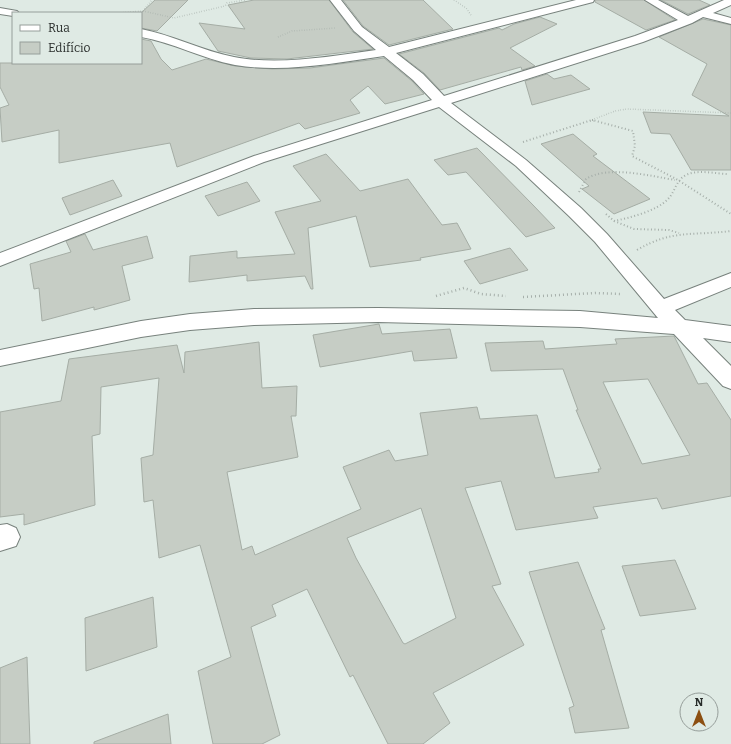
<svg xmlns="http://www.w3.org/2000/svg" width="731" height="744" viewBox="0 0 731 744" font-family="Bitter,serif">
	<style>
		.building { fill: #c6cdc5; stroke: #a5ada5; fill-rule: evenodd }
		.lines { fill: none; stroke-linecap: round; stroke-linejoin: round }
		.street-casing { stroke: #78827d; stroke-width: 2 }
		.path-far2 { stroke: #a6afaa; stroke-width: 1.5; stroke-dasharray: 0.5 2; stroke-linecap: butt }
		.path-far1 { stroke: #a6afaa; stroke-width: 2; stroke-dasharray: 1 2.5; stroke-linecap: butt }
		.path { stroke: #a6afaa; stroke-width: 2.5; stroke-dasharray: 1 3; stroke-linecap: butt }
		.street { fill: #fff; fill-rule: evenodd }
	</style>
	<rect width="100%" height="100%" fill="#dfeae4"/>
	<!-- building -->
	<path class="building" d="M155 0H188L157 31 141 28V13Z
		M254 0H329L353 32 373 49 287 59 251 58 218 51 199 23 245 29 228 5Z
		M343 0H423L453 29 389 45 363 26Z
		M595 0H644L675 20 646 30 595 2Z
		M661 0H699L710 5 688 14Z
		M540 17 557 24 510 48 535 66 522 70 521 67 440 90 424 73 399 54 499 28 502 30 514 24Z
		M703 19 731 25V170H691L670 134 651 133 643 112 729 116 692 95 707 64 659 37Z
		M141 39 151 41 161 59 172 70 206 59 235 66 272 69 310 68 384 58 412 81 424 94 385 104 368 86 350 100 360 113 305 129 299 123 177 167 170 143 59 163V130L2 142 0 108 9 105 0 87V63H141Z
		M547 74 554 79 571 75 590 89 532 105 525 81Z
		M573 134 597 154 593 156 650 199 614 214 582 189 589 186 541 144Z
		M477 148 533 205 555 228 526 237 466 172 448 175 434 160Z
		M326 154 360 191 408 179 442 225 457 223 471 249 420 258 421 260 370 267 356 216 308 228 313 289H311L305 276 247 281V275L189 282 190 256 237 251V258L295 254 275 212 321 201 293 166Z
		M113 180 122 196 70 215 62 198Z
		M247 182 260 201 218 216 205 196Z
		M85 234 93 250 147 236 153 258 122 266 130 300 94 310V307L42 321 39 288 34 289 30 264 71 252 66 241Z
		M510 248 528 270 480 284 464 261Z
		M379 324 382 334 450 329 457 358 414 361 412 351 320 367 313 335Z
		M674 336 698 384 707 383 731 420V496L662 509 657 498 593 507 598 518 516 530 501 481 465 488 501 584 492 586 524 645 433 693 450 723 423 744H388L353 675 350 677 307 589 272 605 276 616 251 627 280 735 262 744H213L198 671 231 657 200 545 159 558 153 500 144 502 141 458 153 455 159 378 101 387 100 434 92 436 95 505 24 525V514L0 517V412L61 401 69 359 177 345 184 373 185 352 259 342 262 388 297 386 296 416H291L298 457 227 472 242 550 252 546 255 555 361 509 343 467 389 450 395 461 428 455 420 413 477 407 480 419 537 415 555 478 599 472 598 469H601L576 410H578L563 369 491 371 485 343 543 341 545 349 617 344 615 339ZM648 379 690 455 642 464 603 382ZM421 508 456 618 405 644 403 643 356 558 347 538Z
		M675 560 696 609 640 616 622 566Z
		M578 562 605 629 601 630 629 728 575 733 569 708 574 706 529 572Z
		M153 597 157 647 86 671 85 618Z
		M27 657 30 744H0V668Z
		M168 714 171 744H94V742Z"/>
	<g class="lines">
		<!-- street casing -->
		<g class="street-casing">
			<path id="street" d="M330 0H341L362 27 389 47 576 0H594L593 2 396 53 423 74 444 96 635 36 678 20 645 0H658L688 16 724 0H731V5L713 13 731 18V24L703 17 692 23 643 42 451 103 526 160 581 208 607 234 664 299 731 273V287L675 310 685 320 731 326V342L703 338 731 366V389L723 386 674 334 580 327 378 322 254 325 190 330 141 337 0 366V350L141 321 190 314 254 309 378 308 580 311 658 318 595 242 569 216 516 166 439 107 264 162 0 266V253L254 156 432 100 413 80 384 56C335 63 284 73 235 65 202 59 173 42 141 37V29C173 35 202 51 234 57 279 66 331 56 376 50L354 31Z
				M0 8 17 11 19 13H13V16L0 14Z
				M7 524 16 528 20 537 16 546 0 551V525Z"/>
		</g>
		<!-- path-far2 -->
		<path class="path-far2" d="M454 0 466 8 471 15
			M143 11 174 18 225 6 227 3 246 0
			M118 13 143 11 152 0
			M278 37 292 31 336 28
			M590 121 592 120
			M594 121 592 120 615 111 627 109 731 113"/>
		<!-- path-far1 -->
		<path class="path-far1" d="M593 120H592L633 131 635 146 632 156 678 180 731 214
			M523 142 592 120
			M579 192 586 179C607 165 651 176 675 180
			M606 214 614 221C629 218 657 211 668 199 675 192 676 180 686 175 698 169 716 174 729 174
			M614 221 634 229 669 230 679 233
			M637 250C673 229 693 236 731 231"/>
		<!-- path -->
		<path class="path" d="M436 296 464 288 481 294 506 296
			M523 297 595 293 622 294"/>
		<!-- street -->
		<use href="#street" class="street"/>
	</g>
	<!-- legend -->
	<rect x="12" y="12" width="130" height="52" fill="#dfeae4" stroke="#969e9a"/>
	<rect x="20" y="25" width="20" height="6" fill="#ffffff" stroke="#969e9a"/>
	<text x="48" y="32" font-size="12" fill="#282c2a">Rua</text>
	<rect x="20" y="42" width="20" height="12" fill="#c6cdc5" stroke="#969e9a"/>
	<text x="48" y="52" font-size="12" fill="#282c2a">Edifício</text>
	<!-- north arrow -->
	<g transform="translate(699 712)"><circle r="19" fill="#dfeae4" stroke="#969e9a"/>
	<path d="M0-3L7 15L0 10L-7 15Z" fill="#8c4f11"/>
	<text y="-6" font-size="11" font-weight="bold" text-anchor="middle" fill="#282c2a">N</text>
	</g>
</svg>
